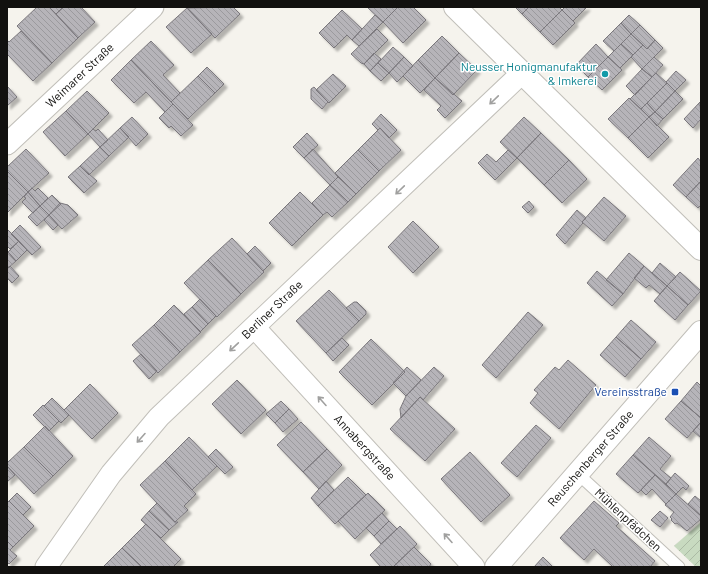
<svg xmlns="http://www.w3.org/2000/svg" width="708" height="574" viewBox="0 0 708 574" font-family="Barlow,sans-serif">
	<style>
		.garden { fill: url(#garden-furrows) }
		.building { fill: url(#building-back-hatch); stroke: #7a777c; filter: url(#shadow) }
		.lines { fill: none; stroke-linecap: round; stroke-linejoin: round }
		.service-casing { stroke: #c1bfb9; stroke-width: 13 }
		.minor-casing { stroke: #c1bfb9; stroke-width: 23 }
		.secondary-casing { stroke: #c1bfb9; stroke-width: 24 }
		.service { stroke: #fff; stroke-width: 11 }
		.minor { stroke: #fff; stroke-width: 21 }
		.secondary { stroke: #fff; stroke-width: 22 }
		.oneway { stroke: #a0a09f }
		.culture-dot { fill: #0f9aa8; stroke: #fff; stroke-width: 1.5 }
		.transit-dot { fill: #1a4fb4; stroke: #fff; stroke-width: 1.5 }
		.labels { text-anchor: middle; stroke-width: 3; stroke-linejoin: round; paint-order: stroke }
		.culture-label { font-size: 12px; fill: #0d838f; stroke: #fff; text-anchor: end }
		.street-label { font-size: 12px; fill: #12110f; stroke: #fff }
		.transit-label { font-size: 12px; fill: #164399; stroke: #fff; text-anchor: end }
	</style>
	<defs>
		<pattern id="garden-furrows" width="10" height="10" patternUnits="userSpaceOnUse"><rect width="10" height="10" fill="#c8dac0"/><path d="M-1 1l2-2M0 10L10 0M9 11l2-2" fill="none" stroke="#abbaa4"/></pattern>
		<pattern id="building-back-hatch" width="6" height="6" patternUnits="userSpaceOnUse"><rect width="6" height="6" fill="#b6b4b9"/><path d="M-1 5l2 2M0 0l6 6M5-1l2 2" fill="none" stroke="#9b9a9e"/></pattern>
		<filter id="shadow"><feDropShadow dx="3.5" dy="3.5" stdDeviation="1" flood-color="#0004"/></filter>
	</defs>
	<rect width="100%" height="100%" fill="#f5f3ed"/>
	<!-- garden -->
	<path class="garden" d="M701 522V567H696L674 546Z"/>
	<!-- building -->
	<path class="building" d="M37 7H49L78 38 52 63 17 26Z
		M49 7H62V8L56 14Z
		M64 7H81L95 22 78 38 56 14Z
		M233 7 240 14 215 38 187 8Z
		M367 7H398L383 22Z
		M398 7H413L426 20 403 43 383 22Z
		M515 7H529L522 14Z
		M529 7H559L562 10 540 32 522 14Z
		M565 7H587L573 21 562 10Z
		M187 8 212 34 191 53 166 27Z
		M342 10 362 29 352 40 347 35 334 48 319 33Z
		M562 10 575 23 553 45 540 32Z
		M375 15 383 22 359 46 352 40Z
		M629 15 640 25 631 34 621 23Z
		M621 23 631 34 614 51 603 41Z
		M640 25 655 40 647 49 631 34Z
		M377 29 388 40 364 64 361 63 351 54Z
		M21 31 52 63 33 81 7 54V40L9 42Z
		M631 34 643 45 633 55 621 44Z
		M442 36 459 53 435 78 418 60Z
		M655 40 663 48 642 69 631 57 643 45 647 49Z
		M151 41 174 65 163 75 180 93 171 102 131 60Z
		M596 44 608 57 588 77 576 65Z
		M621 44 633 55 620 68 608 57Z
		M393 47 404 57 389 73 378 63Z
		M374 53 381 59 370 71 364 64Z
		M459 53 477 70 453 95 435 78Z
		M404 57 413 66 397 82 389 73Z
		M608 57 622 70 602 90 588 77Z
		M654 57 663 65 652 77 642 69Z
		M131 60 173 104 165 112 146 92 134 103 111 80Z
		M418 60 435 78 420 93 403 76Z
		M378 63 389 73 381 81 370 71Z
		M207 67 224 84 215 93 198 76Z
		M642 69 652 77 635 95 626 86Z
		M676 71 686 80 675 91 666 82Z
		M656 73 667 83 641 109 630 99Z
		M333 74 346 86 329 103 316 90Z
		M198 76 215 93 188 119 171 102Z
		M435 78 462 101 445 118 437 110 441 106 424 90Z
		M667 83 675 91 655 112 647 103Z
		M7 86 17 97 7 106Z
		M314 87 328 102 322 109 311 99V89Z
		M87 91 109 113 88 134 66 111Z
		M675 91 683 99 663 119 655 112Z
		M629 98 649 117 628 138 608 119Z
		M700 102 701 119 693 128 684 119Z
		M647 103 655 112 649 117 641 109Z
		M173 104 193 125 181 136 171 126 169 128 159 118Z
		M66 111 88 134 65 156 43 132Z
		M655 112 663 119 657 126 649 117Z
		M381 114 397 130 389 138 380 128 378 130 372 124Z
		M132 117 148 134 136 146 120 128Z
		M524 117 541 133 517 158 500 142Z
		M649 117 669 137 648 158 628 138Z
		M120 128 129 137 109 156 100 147Z
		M380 128 401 150 379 171 358 150Z
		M93 129 96 131 98 129 108 140 100 147 88 134Z
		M307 133 318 145 304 158 293 147Z
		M541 133 569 160 544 185 517 158Z
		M100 147 109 156 89 175 80 166Z
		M26 149 49 173 28 192 7 171V167Z
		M313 149 338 177 330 185 304 158Z
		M358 150 379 171 356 194 335 173Z
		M508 150 517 158 495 180 478 163 487 154 496 162Z
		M698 158 701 162V181L686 197 673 185Z
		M569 160 587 179 562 203 544 185Z
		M80 166 97 181 84 193 68 177Z
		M7 171 28 192 7 213Z
		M338 177 356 194 348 202 330 185Z
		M701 181V205L698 208 686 197Z
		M330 185 348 202 332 217 327 212 323 215 312 203Z
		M32 188 35 191 38 188 48 198 40 206 28 192Z
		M28 192 40 206 33 213 22 202 26 198 24 197Z
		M300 192 323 215 292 246 269 223Z
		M52 195 61 204 49 215 40 206Z
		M604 197 626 216 604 241 582 222Z
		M529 201 534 207 528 213 522 207Z
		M60 203 68 205 78 215 62 229 49 215Z
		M40 206 49 215 37 226 28 217Z
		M577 210 586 218 582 222 583 223 565 244 556 235Z
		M49 215 58 225 53 230 44 220Z
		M413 221 439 247 413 273 388 247Z
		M20 225 41 247 32 255 11 234Z
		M7 229 19 241 10 249 7 246Z
		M232 238 264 272 241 294 208 260Z
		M19 241 27 250 16 261 8 252Z
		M255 246 271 263 263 271 247 254Z
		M8 252 16 261 7 269V253Z
		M629 253 644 266 623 294 606 280Z
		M208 260 241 294 217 317 184 283Z
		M660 263 676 277 667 286 652 273Z
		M10 266 19 276 12 283 7 278V269Z
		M644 266 667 286 660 294 649 285 646 288 634 278Z
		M597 271 623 294 612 306 587 283Z
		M680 272 701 291 688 305 667 286Z
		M667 286 688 305 675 320 654 301Z
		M329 290 359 321 326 353 296 321Z
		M200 299 216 316 208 324 192 307Z
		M354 302H357L366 311V314L359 321 346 308Z
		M174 305 201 332 180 352 154 325Z
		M192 307 208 324 200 332 184 314Z
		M528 312 543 325 496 378 482 365Z
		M631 320 656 342 641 359 616 337Z
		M154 325 180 352 158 373 132 345Z
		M616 337 641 359 625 377 600 355Z
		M342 338 349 345 333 361 326 353Z
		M371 339 405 372 372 405 339 372Z
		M141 354 157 371 149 379 133 361Z
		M568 360 596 385 559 429 530 403 538 393 534 390 555 367 559 370Z
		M407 367 421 380 406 396 393 383Z
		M434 367 444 376 423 400 420 397 401 418 400 409 406 396Z
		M237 380 266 410 241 434 212 404Z
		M697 382 701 386V418L681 401Z
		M90 384 118 413 92 439 64 410Z
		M420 397 455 429 425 461 390 429Z
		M52 398 69 415 61 423 44 406Z
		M281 401 289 409 275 423 266 414Z
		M681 401 701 418V422L687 438 665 419Z
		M43 405 59 421 49 431 33 415Z
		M289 409 298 419 283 432 275 423Z
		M301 422 327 449 303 472 277 445Z
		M701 422V438L693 431Z
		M536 425 551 438 517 477 501 463Z
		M45 426 73 456 53 476 24 447Z
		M189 437 217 466 192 490 165 461Z
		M649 437 671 456 660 469 671 478 666 484 633 455Z
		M24 447 53 476 34 494 7 466V463Z
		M216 449 233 467 225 474 208 457Z
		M327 449 342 465 319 489 303 472Z
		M470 452 510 495 481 522 441 479Z
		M633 455 655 475 638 493 616 474Z
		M165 461 196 494 184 506 188 510 175 522 140 485Z
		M7 466 15 475 7 482Z
		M675 473 689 486 686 490 683 487 676 494 666 484Z
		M655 475 676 494 666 504 652 489 646 495 641 490Z
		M348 477 366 495 335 524 318 506Z
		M326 481 334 490 318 506 311 498Z
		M17 493 31 507 23 515 9 501Z
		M368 493 385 510 355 539 338 521Z
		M676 494 701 516V519L687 531 677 523 675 524 671 520 672 519 670 517 674 512 665 505Z
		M695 496 701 501V516L688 504Z
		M9 501 34 526 13 547 7 541V503Z
		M594 501 619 523 616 526 655 561 650 567H613L594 549 584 560 560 538Z
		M157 503 175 522H178L169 530 149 511Z
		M149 511 169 530 161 538 141 520Z
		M660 511 668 518 660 527 651 520Z
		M382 513 389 521 374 536 366 528Z
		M389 521 397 529 381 544 374 536Z
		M146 524 181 559 173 567H142L122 548Z
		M400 526 417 544 393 567H381L370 555Z
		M7 541 13 547 10 550 17 556 9 564 7 562Z
		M414 547 431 564 429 567H393Z
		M122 548 142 567H103Z
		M543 557 553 567H534Z"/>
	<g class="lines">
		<!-- service casing -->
		<g class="service-casing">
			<path id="service" d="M578 474 679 567"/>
		</g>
		<!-- minor casing -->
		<g class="minor-casing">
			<g id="minor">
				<path id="s1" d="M7 144 153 7"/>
				<path id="s2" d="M255 328 474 567"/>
				<path id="s3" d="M46 567 111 474 159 417 522 73"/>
			</g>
		</g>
		<!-- secondary casing -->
		<g class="secondary-casing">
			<g id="secondary">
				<path d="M455 7 701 249"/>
				<path id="s4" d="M496 567 701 332"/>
			</g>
		</g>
		<!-- service -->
		<use href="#service" class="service"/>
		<!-- minor -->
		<use href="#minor" class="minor"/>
		<!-- secondary -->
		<use href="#secondary" class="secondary"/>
	</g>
	<!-- one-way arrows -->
	<defs><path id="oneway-shaft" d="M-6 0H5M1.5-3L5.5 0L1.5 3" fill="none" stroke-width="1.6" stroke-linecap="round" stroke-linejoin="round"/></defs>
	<g class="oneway">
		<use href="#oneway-shaft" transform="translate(494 100) rotate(136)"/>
		<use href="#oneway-shaft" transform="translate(400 190) rotate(136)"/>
		<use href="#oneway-shaft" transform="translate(234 347) rotate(137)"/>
		<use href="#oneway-shaft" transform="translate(322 401) rotate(-132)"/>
		<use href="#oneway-shaft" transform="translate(141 438) rotate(132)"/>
		<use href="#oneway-shaft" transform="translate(448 538) rotate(-132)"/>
	</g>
	<!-- markers -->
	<circle class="culture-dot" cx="605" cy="74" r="4"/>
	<rect class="transit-dot" x="671" y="388" width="8" height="8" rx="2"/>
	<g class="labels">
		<!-- culture labels -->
		<g class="culture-label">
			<text x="597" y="71">Neusser Honigmanufaktur<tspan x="597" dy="14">&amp; Imkerei</tspan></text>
		</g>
		<!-- street labels -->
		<g class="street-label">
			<text dy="4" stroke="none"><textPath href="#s1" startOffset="100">Weimarer Straße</textPath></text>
			<text dy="4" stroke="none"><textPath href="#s3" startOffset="344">Berliner Straße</textPath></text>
			<text dy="4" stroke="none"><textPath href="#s2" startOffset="162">Annabergstraße</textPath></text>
			<text dy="4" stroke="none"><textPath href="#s4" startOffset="144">Reuschenberger Straße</textPath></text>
			<text transform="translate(628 520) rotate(43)" y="4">Mühlenpfädchen</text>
		</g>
		<!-- transit labels -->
		<g class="transit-label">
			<text x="667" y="396">Vereinsstraße</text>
		</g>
	</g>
	<!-- border -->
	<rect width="708" height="574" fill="none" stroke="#12110f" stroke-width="16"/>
</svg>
